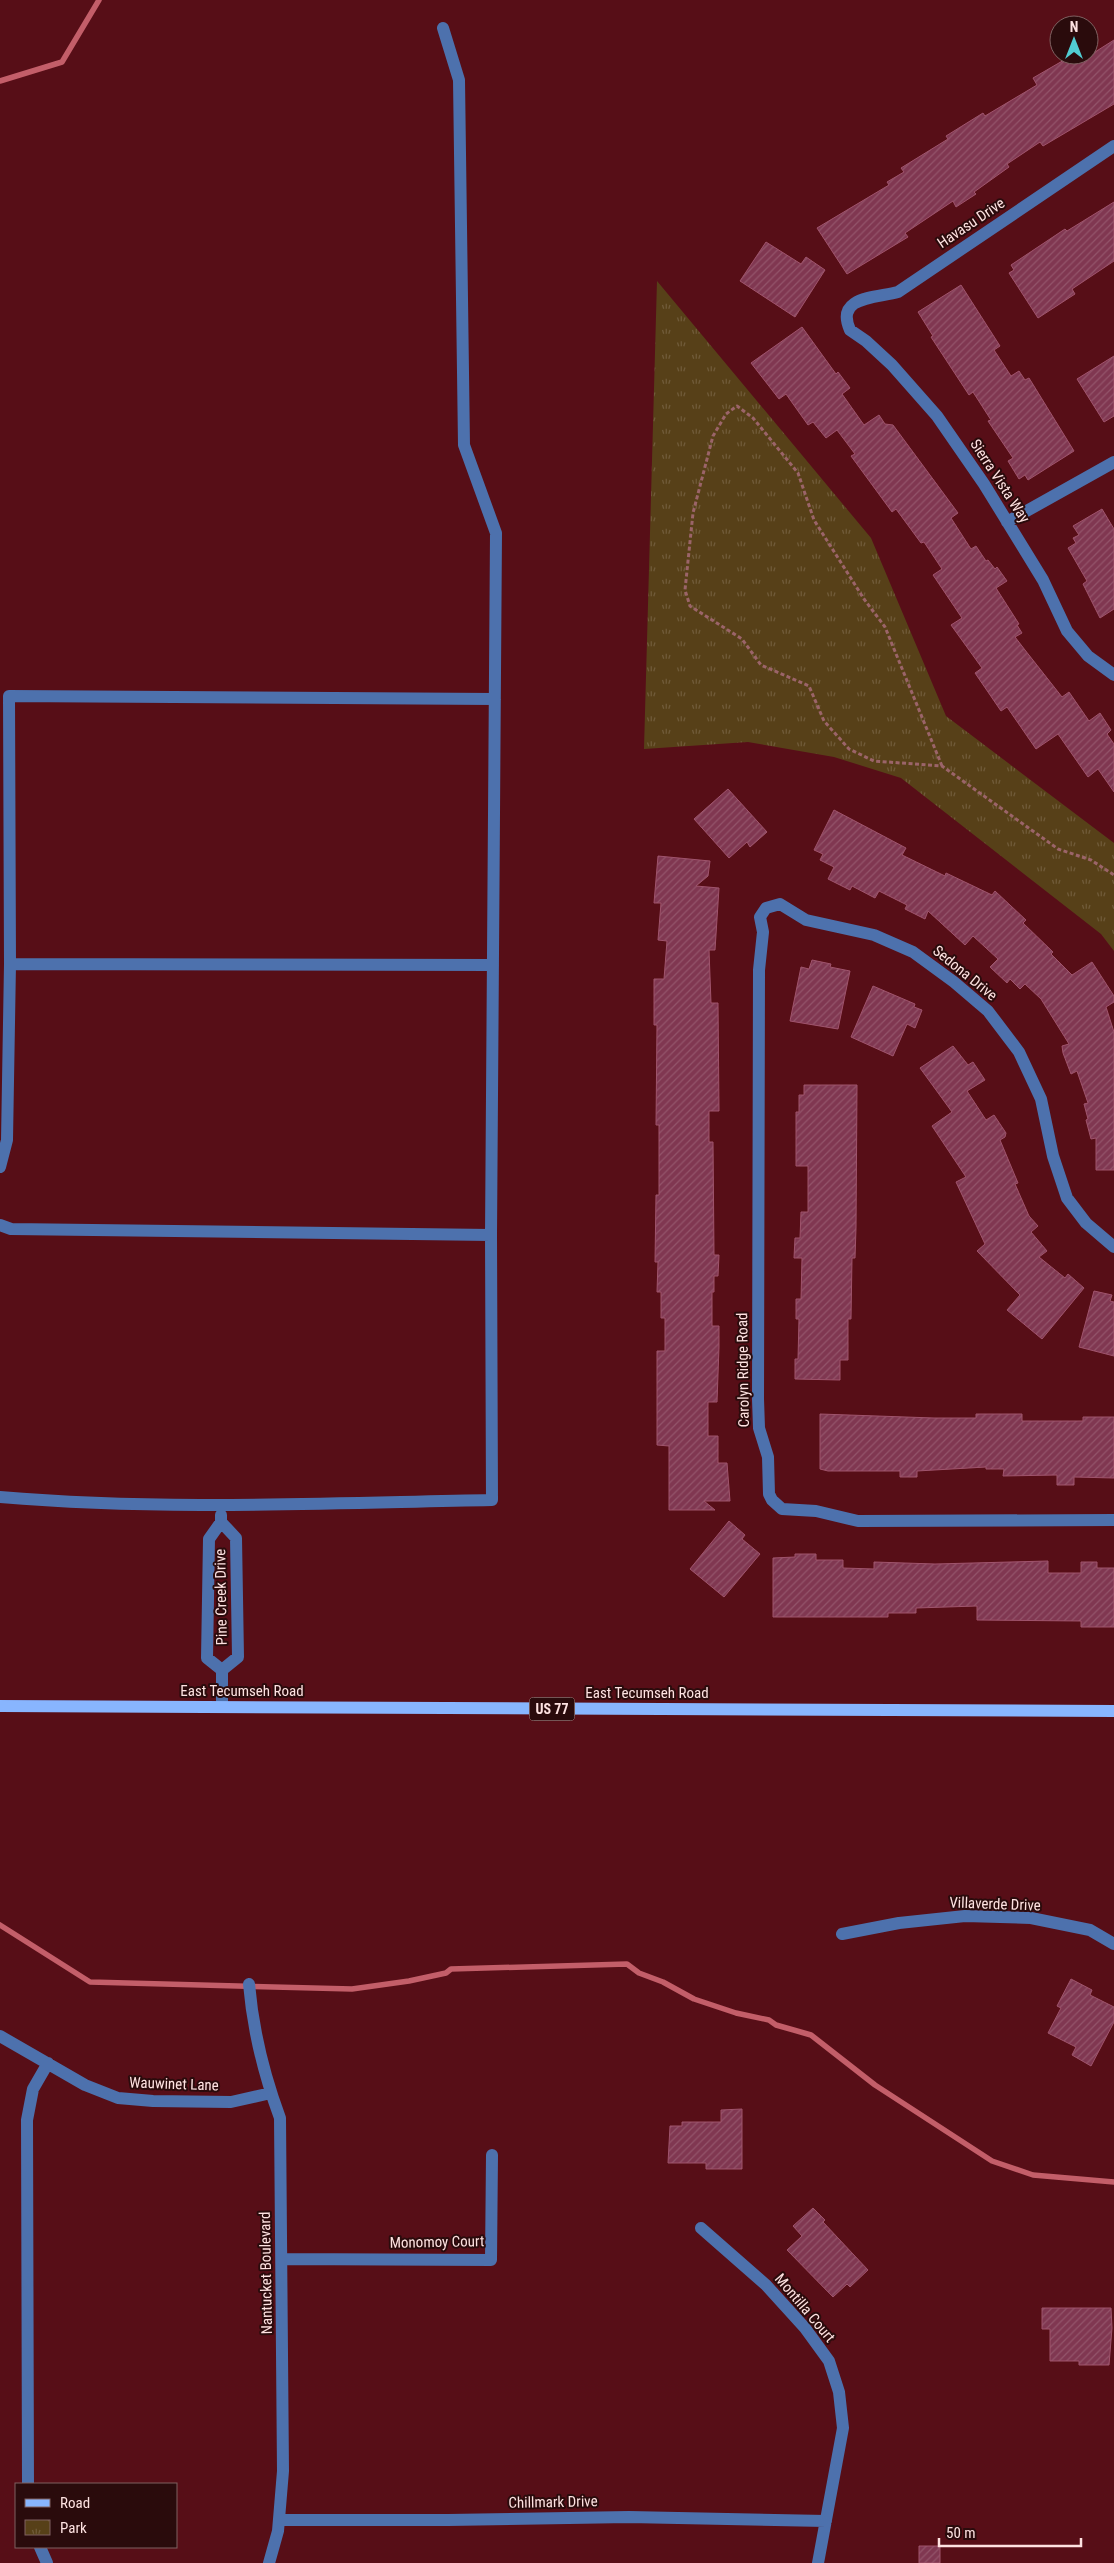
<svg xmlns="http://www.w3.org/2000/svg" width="1114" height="2563" viewBox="0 0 1114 2563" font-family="'Roboto Condensed',sans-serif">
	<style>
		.park { fill: url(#park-tufts) }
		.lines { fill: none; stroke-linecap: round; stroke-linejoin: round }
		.stream { stroke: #c35e69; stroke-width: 5.5 }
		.building { fill: url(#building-hatch); stroke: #a0546d }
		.path { stroke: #9b6469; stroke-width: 3; stroke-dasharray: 4 2.5; stroke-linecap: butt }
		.minor { stroke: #4d71ad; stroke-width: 12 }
		.major { stroke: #88b5fe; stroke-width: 12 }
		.labels { text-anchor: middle; stroke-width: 4; stroke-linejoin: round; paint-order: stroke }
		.shield { fill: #2a0b0c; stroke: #bea2a1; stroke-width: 1 }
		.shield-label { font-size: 14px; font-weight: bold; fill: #fee2e1 }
		.street-label { font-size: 15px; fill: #fee2e1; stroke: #2a0b0c }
	</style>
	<defs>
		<pattern id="park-tufts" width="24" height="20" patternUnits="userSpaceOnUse" patternTransform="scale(1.25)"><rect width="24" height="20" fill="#574018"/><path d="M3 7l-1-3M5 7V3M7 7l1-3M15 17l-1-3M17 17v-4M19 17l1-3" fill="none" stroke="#705b39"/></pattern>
		<pattern id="building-hatch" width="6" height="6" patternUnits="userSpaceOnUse" patternTransform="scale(1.25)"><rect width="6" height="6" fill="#803751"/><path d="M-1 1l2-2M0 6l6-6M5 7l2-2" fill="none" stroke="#93546a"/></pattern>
	</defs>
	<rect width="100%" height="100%" fill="#570e17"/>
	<!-- park -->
	<path class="park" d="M657 281 871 538 946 716 1114 843V951L1101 934 901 778 834 757 748 742 644 749Z"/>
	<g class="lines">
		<!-- stream -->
		<path class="stream" d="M0 81 62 62 99 0
			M0 1925 90 1982 352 1989 409 1981 446 1973 451 1969 627 1964 639 1973 663 1982 694 1999 736 2013 769 2020 776 2025 811 2035 875 2085 992 2161 1033 2175 1114 2182"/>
	</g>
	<!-- building -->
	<path class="building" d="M1114 40V104L1043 146 1040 142 1007 164 1009 167 974 192 976 194 956 207 953 201 905 233 908 237 847 274 817 228 889 185 887 182 904 172 901 168 948 139 946 136 983 113 985 116 1037 85 1033 78 1071 56 1076 64Z
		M1114 202V261L1072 289 1075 294 1038 318 1009 273 1014 270 1011 265 1065 229 1067 231Z
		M766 242 801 264 806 257 825 270 795 317 740 281Z
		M961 285 1000 346 994 350 1011 376 1019 371 1025 380 1029 378 1074 451 1028 480 1025 475 1019 479 1008 461 1013 458 988 421 991 420 973 392 969 395 931 337 933 336 918 312Z
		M802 327 836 374 838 372 850 388 842 394 864 425 879 415 885 424 893 425 958 513 951 518 971 549 976 546 986 561 988 560 995 569 997 567 1007 581 996 588 1019 624 1017 625 1022 633 1015 637 1025 650 1062 697 1069 692 1089 721 1100 713 1111 730 1107 734 1114 744V792L1098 769 1088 777 1058 734 1036 749 1007 707 1001 711 975 673 982 668 951 625 962 618 933 575 942 569 924 542 921 543 896 509 892 512 851 456 855 454 837 430 826 438 813 422 808 425 786 394 779 399 751 363Z
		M1114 356V416L1104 422 1077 379Z
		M1102 509 1114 529V609L1100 618 1083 584 1087 581 1068 548 1076 543 1073 538 1079 535 1073 526Z
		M728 789 767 832 750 847 747 842 729 858 694 819Z
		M834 810 906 848 902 855 945 876 946 873 992 895 995 891 1026 920 1023 923 1053 952 1051 954 1072 975 1092 962 1114 996V1002L1106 1007 1114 1032V1170H1096V1138L1091 1139 1086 1120 1088 1119 1084 1104 1088 1103 1077 1071 1071 1074 1063 1053 1062 1046 1069 1044 1041 999 1025 984 1020 989 1010 979 1007 983 990 967 998 959 973 936 965 945 928 911 925 919 905 909 907 905 879 891 875 898 852 886 850 890 828 879 834 867 820 860 823 854 814 850Z
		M658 856 710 861 708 876 696 886 719 888 715 950H709L711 1003H718L719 1111H709V1142H713L714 1255H719L718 1276H714V1292H712V1326H719V1347L717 1402H708V1436H718V1463H727L730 1501H704L715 1510H669V1446L657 1445V1351H665V1318H661V1292H657L658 1262H655L656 1195H659V1125H656L657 1025H654V979H664L667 941 658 940 661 903H654Z
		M812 960 831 964 830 967 850 971 838 1029 790 1021 801 967 809 969Z
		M873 986 915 1004 914 1007 922 1010 915 1028 907 1024 893 1056 851 1037Z
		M953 1046 968 1065 973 1062 985 1080 967 1091 986 1120 994 1115 1006 1133 1005 1137 1000 1140 1018 1183 1015 1184 1029 1216 1038 1226 1031 1232 1047 1251 1039 1257 1065 1278 1068 1274 1084 1288 1042 1339 1007 1310 1020 1295 977 1251 985 1244 956 1182 966 1177 932 1126 952 1112 920 1068Z
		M804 1085H857L856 1228 855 1258H852L851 1319H848V1360H840V1380L795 1379V1359H798L799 1319H796V1299H801L802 1258H794L795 1238H800L801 1212H808V1166H796V1112H799V1095H804Z
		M1094 1291 1112 1295 1110 1301 1114 1302V1356L1079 1347Z
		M820 1414 934 1418H976V1414H1022V1421H1083V1417H1114V1478L1074 1477V1485H1057V1475L1003 1476 1004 1469H986V1467L917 1471V1477H900V1471H828L820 1469Z
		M729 1521 745 1535 742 1539 760 1554 724 1597 690 1569Z
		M795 1554H816V1560H843V1568L874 1569V1562L935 1564 1048 1561V1573H1081V1562H1097V1568H1114V1627H1081V1621L977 1620V1606L916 1608V1613H888V1617H773V1558L795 1557Z
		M1071 1979 1092 1990 1090 1995 1114 2007V2022L1091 2066 1072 2055 1076 2047 1048 2033 1061 2008 1057 2006Z
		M742 2109V2169H706V2163H668L670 2126H682V2122H721V2110Z
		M813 2208 825 2220 823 2222 868 2270 850 2287 847 2284 833 2297 787 2250 802 2236 793 2226Z
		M1042 2308H1111L1112 2328 1109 2365H1079V2361H1050V2329H1042Z
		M919 2546H940V2563H919Z"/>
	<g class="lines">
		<!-- path -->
		<path class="path" d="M942 766 885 627 864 599 814 520 798 473 753 418 737 406 726 414 713 436 693 513 685 590 690 606 742 639 761 665 809 686 824 721 849 749 874 761 942 766 1058 849 1091 860 1114 875"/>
		<!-- minor -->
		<path class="minor" d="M1114 146 898 292C876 298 835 296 850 330L866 341 892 365 937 416 984 484 1043 580 1067 631 1088 656 1114 675
			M1007 522 1114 462
			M10 964 493 965
			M0 1167 7 1140 10 964 9 696 495 699
			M0 1225 11 1229 491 1235
			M1114 1247 1086 1223 1067 1198 1053 1156 1041 1099 1019 1052 988 1011 954 982 913 952 874 935 806 920 780 904 766 908 760 917 763 932 759 970 758 1399 759 1428 768 1457 769 1494 772 1500 782 1509 816 1511 858 1521 1114 1520
			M0 1497C164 1511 328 1503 492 1500L491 1235 496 533 464 445 459 80 443 28
			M221 1515V1522L209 1539 207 1658 222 1670
			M221 1522 236 1538 238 1657 222 1670V1707
			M842 1934 899 1923 965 1916 1031 1918 1090 1930 1114 1944
			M249 1984C253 2030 264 2075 280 2118L283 2471 278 2531 269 2563
			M0 2036 85 2085 118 2098 153 2101 231 2102 271 2093
			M701 2228 766 2285 805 2328 829 2361 839 2392 843 2428 818 2563
			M282 2259 491 2260 492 2155
			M28 2484 27 2120 33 2089 48 2063
			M280 2520H448L629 2517 826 2521
			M40 2547 47 2563"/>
		<!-- major -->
		<path class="major" d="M0 1706 1114 1711"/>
	</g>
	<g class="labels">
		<!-- shield labels -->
		<rect class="shield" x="529.5" y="1697.5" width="45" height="23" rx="4"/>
		<g class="shield-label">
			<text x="552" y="1714">US 77</text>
		</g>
		<!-- street labels -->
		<g class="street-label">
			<text transform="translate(971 223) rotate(-34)" y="5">Havasu Drive</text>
			<text transform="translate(1000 481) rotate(57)" y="5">Sierra Vista Way</text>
			<text transform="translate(965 973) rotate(39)" y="5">Sedona Drive</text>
			<text transform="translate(743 1370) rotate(-91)" y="5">Carolyn Ridge Road</text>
			<text transform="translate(221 1597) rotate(-91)" y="5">Pine Creek Drive</text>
			<text x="242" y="1696">East Tecumseh Road</text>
			<text x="647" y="1698">East Tecumseh Road</text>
			<text transform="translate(995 1904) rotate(2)" y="5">Villaverde Drive</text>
			<text transform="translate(174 2084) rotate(2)" y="5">Wauwinet Lane</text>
			<text transform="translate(437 2242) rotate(-1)" y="5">Monomoy Court</text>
			<text transform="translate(266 2273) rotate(-91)" y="5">Nantucket Boulevard</text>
			<text transform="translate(805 2308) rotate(50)" y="5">Montilla Court</text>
			<text transform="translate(553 2502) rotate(-1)" y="5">Chillmark Drive</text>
		</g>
	</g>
	<!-- legend -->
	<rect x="15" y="2483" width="162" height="65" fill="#2a0b0c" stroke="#7f6161"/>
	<rect x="25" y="2499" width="25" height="8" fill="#88b5fe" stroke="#7f6161"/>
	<text x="60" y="2508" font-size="15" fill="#fee2e1">Road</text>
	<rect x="25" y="2520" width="25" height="15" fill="url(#park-tufts)" stroke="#7f6161"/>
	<text x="60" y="2533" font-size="15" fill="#fee2e1">Park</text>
	<!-- north arrow -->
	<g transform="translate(1074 40)"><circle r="24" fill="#2a0b0c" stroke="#7f6161"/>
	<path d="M0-4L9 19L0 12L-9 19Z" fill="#51ccd2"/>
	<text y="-8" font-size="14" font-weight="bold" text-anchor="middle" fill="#fee2e1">N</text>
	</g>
	<!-- scale -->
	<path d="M939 2538v8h142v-8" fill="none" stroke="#fee2e1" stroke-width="2.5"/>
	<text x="946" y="2538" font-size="15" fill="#fee2e1" stroke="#2a0b0c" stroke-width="4" paint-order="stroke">50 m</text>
</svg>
